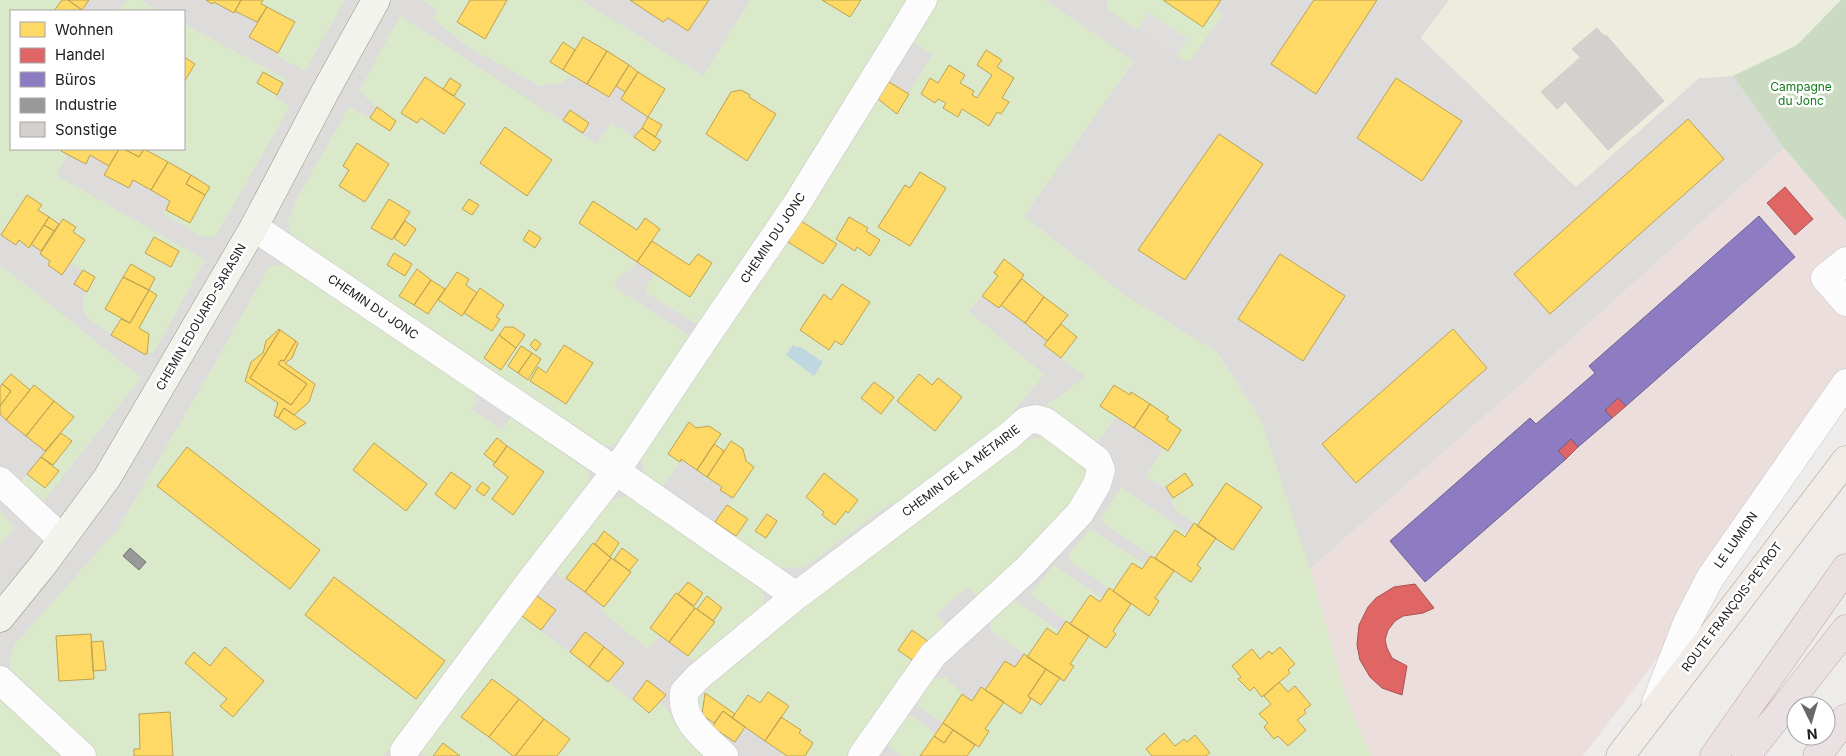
<svg xmlns="http://www.w3.org/2000/svg" width="1846" height="756" viewBox="0 0 1846 756" font-family="Inter,sans-serif">
	<style>
		.residential { fill: #dedcdb; fill-rule: evenodd }
		.commercial { fill: #ebdedc }
		.farmland { fill: #ededde }
		.grass { fill: #dbe9cb }
		.forest { fill: #cadbc1 }
		.parking { fill: #dfdedd }
		.water { fill: #bfd8e0 }
		.homes { fill: #ffd966; stroke: #bca251 }
		.shops { fill: #e06666; stroke: #a75151 }
		.offices { fill: #8e7cc3; stroke: #6d6192 }
		.industry { fill: #999; stroke: #757575 }
		.building { fill: #d3d0ce; stroke: #d1cecb }
		.lines { fill: none; stroke-linecap: round; stroke-linejoin: round }
		.street-casing { stroke: #c6c5c4; stroke-width: 29 }
		.secondary-casing { stroke: #969782; stroke-width: 29 }
		.primary-casing { stroke: #a49a87; stroke-width: 29 }
		.highway-casing { stroke: #c1a2ac; stroke-width: 29 }
		.street { stroke: #fcfcfc; stroke-width: 28 }
		.secondary { stroke: #f3f3ed; stroke-width: 28 }
		.primary { stroke: #f1ece7; stroke-width: 28 }
		.highway { stroke: #eae1e2; stroke-width: 28 }
		.labels { text-anchor: middle; stroke-width: 5; stroke-linejoin: round; paint-order: stroke }
		.park-label { font-size: 12px; fill: #137a1b; stroke: #fff }
		.street-label { font-size: 12px; fill: #212121; stroke: #fff }
	</style>
	<rect width="100%" height="100%" fill="#eeecea"/>
	<!-- residential -->
	<path class="residential" d="M0 0H1449L1421 38 1576 187 1699 78 1733 76 1784 148 1518 387 1310 569 1348 704 1372 756H0ZM11 11H184V149H11Z"/>
	<!-- commercial -->
	<path class="commercial" d="M1784 148 1846 221V409L1583 756H1372L1348 704 1310 569 1518 387Z"/>
	<!-- farmland -->
	<path class="farmland" d="M1449 0H1841L1797 45 1733 76 1699 78 1576 187 1421 38Z"/>
	<!-- grass -->
	<path class="grass" d="M0 0H62L54 11H11V149H62V151L68 154 56 175 205 260 154 352 144 354 89 320 83 310V297L95 277 70 263 62 275 48 265 50 261 40 254 54 232 49 229 54 220 38 210 41 204 27 196 0 234Z
		M127 0H140L161 11H118Z
		M263 0H345L305 71 277 56 295 22 261 4Z
		M423 0H581L703 76 750 0H909L766 227 703 322 694 323 647 293 646 287 654 274 638 261 629 272 622 274 614 287 693 338 620 444 600 447 290 235 288 221 295 202 349 107 370 118 376 107 359 91 400 16 597 144 611 123 634 137 665 89 607 51 561 83 540 86 468 47 432 18 438 11Z
		M938 0H1045L1134 61 1024 216 1126 296 1217 352 1261 420 1310 569 1348 704 1372 756H902L890 748 886 736 897 720 910 715 935 733 943 723 920 707 916 694 926 679 945 677 962 694 972 701 981 687 1021 713 1031 699 1042 704 1060 678 991 631 990 616 1001 606 1017 601 1059 631 1066 621 1030 594 1054 565 1102 598 1109 588 1070 561 1069 554 1090 529 1145 564 1151 556 1100 520 1121 487 1187 533 1193 523 1173 508C1174 488 1161 485 1145 477L1164 448 1116 417 1098 442 1044 407 1086 377 1044 345 1047 341 1001 305 999 308 982 296 969 311 1044 375 1001 427 897 508 892 502 805 567 780 568 739 541 740 539 715 522 733 498 720 490 721 487 682 460 662 487 644 475 641 456 803 218 889 82 909 94 932 55 911 40Z
		M1107 0H1163L1203 27 1215 8 1223 14 1191 60 1185 61 1176 56 1187 39 1149 13 1137 30 1107 9Z
		M184 24 286 79 275 97 290 106 215 237H202L163 214 170 201 168 162 145 149H184Z
		M288 263 477 389 476 404 471 409 502 430 513 414 587 466 590 486 384 756H96L18 685C6 668 8 662 15 644L117 530 200 389 269 267Z
		M0 266 20 280 141 378 41 504 18 485 74 417 30 390 11 374 2 384 0 382Z
		M1047 436 1087 469 1084 491 1040 546 979 598 967 587 937 614 946 627 854 756H781L783 753 745 727 735 742 702 720 697 702 700 690 807 605 1021 442Z
		M630 495 763 584V604L700 665 660 635 648 649 601 611 604 606 566 578 559 577 556 569 610 500Z
		M0 510 14 528 0 545Z
		M522 616 648 712 660 702 713 756H425L420 753Z
		M0 699 60 756H0Z"/>
	<!-- forest -->
	<path class="forest" d="M1841 0H1846V221L1784 148 1733 76 1797 45Z"/>
	<!-- parking -->
	<path class="parking" d="M1149 13 1188 39 1176 56 1137 30Z"/>
	<!-- water -->
	<path class="water" d="M793 345 798 348 799 346 823 362 814 376 786 355Z"/>
	<!-- homes -->
	<path class="homes" d="M62 0H68L82 10 54 11Z
		M68 0H89L82 10Z
		M206 0H241L234 13 214 2 212 4Z
		M241 0H263L261 4 267 7 257 22 235 11Z
		M470 0H507L485 39 457 22Z
		M630 0H709L688 31 668 18 663 22Z
		M822 0H861L850 17Z
		M1163 0H1221L1203 27Z
		M1314 0H1377L1316 94 1271 64Z
		M267 7 295 22 278 53 249 37Z
		M583 37 607 51 587 84 563 70Z
		M563 42 575 50 563 70 550 62Z
		M986 50 1002 60 997 67 1014 78 1002 98 1009 102 1001 114 997 112 989 126 962 109 958 117 943 108 946 103 938 99 935 103 921 94 930 78 938 83 949 65 965 75 960 83 974 91 972 95 977 98 992 75 977 65Z
		M607 51 629 65 609 97 587 84Z
		M184 57 195 64 184 82Z
		M629 65 638 72 625 92 616 86Z
		M263 72 283 83 277 95 257 83Z
		M638 72 665 89 648 117 621 99Z
		M425 77 465 104 444 134 421 118 417 123 401 113Z
		M450 78 461 85 454 96 443 89Z
		M1396 78 1462 121 1422 181 1357 138Z
		M889 82 909 94 897 114 878 99Z
		M741 90 750 95 749 97 776 114 747 161 706 134 731 92Z
		M377 107 396 121 390 131 370 118Z
		M570 110 589 123 583 133 563 120Z
		M648 117 662 125 655 137 642 128Z
		M1688 119 1724 159 1550 314 1514 274Z
		M505 127 552 160 527 196 480 163Z
		M642 128 661 141 654 151 634 137Z
		M1219 134 1263 164 1185 280 1138 250Z
		M357 143 389 164 365 202 339 186 349 170 343 166Z
		M62 149H119L109 166 90 155 86 164 61 151Z
		M119 149H124L139 157 144 149 168 162 151 190 133 180 129 188 104 175Z
		M124 149H144L139 157Z
		M168 162 191 175 186 184 205 195 190 223 166 210 170 201 151 190Z
		M920 172 946 188 910 246 878 227 905 185 910 188Z
		M191 175 210 187 205 195 186 184Z
		M27 195 42 205 38 210 49 217 29 248 19 240 16 245 1 235Z
		M389 199 410 212 392 240 371 228Z
		M469 199 479 205 472 215 462 209Z
		M593 201 637 230 645 218 660 229 637 262 579 223Z
		M49 217 59 224 54 231 44 225Z
		M849 217 868 228 866 231 880 240 870 256 857 247 855 251 836 239Z
		M63 219 76 227 73 232 85 240 62 275 48 265 50 261 40 254Z
		M405 221 416 229 405 246 394 238Z
		M801 221 837 244 823 264 788 242Z
		M44 225 54 231 41 251 31 244Z
		M529 230 541 238 535 248 523 240Z
		M154 237 179 251 171 267 145 253Z
		M652 241 689 265 698 254 712 263 690 297 637 262Z
		M394 253 412 264 405 276 387 265Z
		M1280 254 1345 296 1303 361 1238 319Z
		M1004 259 1024 275 999 308 982 296 998 276 994 273Z
		M131 264 155 278 149 290 123 277Z
		M417 269 431 280 414 305 399 296Z
		M83 270 95 277 87 292 74 284Z
		M457 272 469 279 466 285 477 293 462 316 438 300Z
		M123 277 149 290 130 323 105 309Z
		M1022 279 1044 297 1025 323 1001 305Z
		M431 280 445 289 428 314 414 305Z
		M842 284 870 302 842 345 835 341 829 350 800 330 824 294 831 300Z
		M480 288 504 305 496 317 500 319 492 331 464 313Z
		M149 290 157 295 139 328 149 334 147 354H144L111 335 121 319 130 323Z
		M1044 297 1068 315 1047 341 1025 323Z
		M1061 324 1077 337 1061 358 1044 345Z
		M505 327H513L525 335 516 348 499 335Z
		M279 329 280 330 250 378 291 405 307 384 278 364 281 360 284 361 296 341 298 343 292 358 285 363 315 384 309 402 294 415 284 408 278 418 274 416 278 403 245 381 251 362 263 353 266 341Z
		M1453 329 1487 368 1356 483 1322 444Z
		M280 330 296 341 284 361 281 360 278 364 307 384 291 405 250 378Z
		M499 335 516 348 501 370 484 358Z
		M535 339 541 344 536 351 530 345Z
		M564 345 593 363 566 404 530 381 538 367 546 373Z
		M521 346 532 353 518 373 508 366Z
		M532 353 541 359 528 380 518 373Z
		M11 374 30 390 6 420 0 414V406L11 391 2 384Z
		M919 374 932 385 938 378 962 397 935 431 897 401Z
		M874 382 894 397 881 414 861 398Z
		M2 384 11 391 0 406V387Z
		M34 385 54 401 26 436 6 420Z
		M1114 385 1130 395 1131 392 1150 404 1134 428 1100 406Z
		M54 401 74 417 45 451 26 436Z
		M1150 404 1169 417 1166 419 1181 430 1168 451 1134 428Z
		M284 408 294 415 306 423 295 430 278 418Z
		M689 422 696 428 709 426 721 434 697 470 681 459 680 462 668 454Z
		M61 433 72 441 53 465 41 457Z
		M497 438 507 446 495 463 484 454Z
		M731 441 743 449 746 461 754 467 733 498 720 490 722 487 707 477Z
		M374 443 427 484 406 511 353 470Z
		M714 444 724 451 707 477 697 470Z
		M507 446 544 472 513 515 492 499 508 477 493 465Z
		M187 447 320 550 290 589 157 486Z
		M41 457 59 471 45 488 27 474Z
		M451 472 471 486 455 509 435 494Z
		M824 473 858 500 848 513 846 511 835 525 822 515 824 512 806 497Z
		M1185 473 1193 485 1173 498 1166 487Z
		M482 482 490 488 484 496 476 490Z
		M1226 483 1262 507 1233 550 1197 526Z
		M727 505 748 519 736 536 715 522Z
		M767 514 777 521 766 538 755 531Z
		M1194 523 1216 538 1197 565 1201 568 1191 582 1155 558 1175 530 1185 537Z
		M604 531 619 543 610 557 595 544Z
		M593 543 611 558 585 592 566 578Z
		M622 548 638 560 629 571 614 559Z
		M1151 556 1174 571 1155 598 1159 601 1149 616 1113 591 1132 563 1142 569Z
		M611 558 631 572 604 607 585 592Z
		M334 577 445 661 416 699 305 615Z
		M688 582 703 593 694 606 678 594Z
		M1109 588 1131 604 1113 631 1116 634 1106 648 1070 624 1090 595 1100 602Z
		M676 593 695 608 669 642 650 628Z
		M537 596 556 610 541 630 522 616Z
		M707 596 722 608 713 621 697 609Z
		M695 608 715 622 688 656 669 642Z
		M1066 621 1089 636 1070 664 1074 666 1064 681 1027 657 1047 628 1057 635Z
		M912 630 932 644 918 664 898 650Z
		M585 632 604 647 589 667 570 652Z
		M91 634 94 679 59 681 56 636Z
		M103 641 106 670 93 671 91 642Z
		M225 647 264 681 233 717 220 706 227 699 185 663 194 652 210 666Z
		M604 647 624 663 608 682 589 667Z
		M1280 647 1295 664 1288 670 1290 673 1262 697 1254 687 1250 691 1238 679 1241 677 1232 666 1252 649 1260 659 1269 651 1272 654Z
		M1024 654 1046 669 1028 696 1031 699 1021 714 985 690 1005 661 1015 667Z
		M1046 669 1060 678 1041 705 1028 696Z
		M492 679 519 699 489 737 461 717Z
		M647 680 666 695 649 713 633 699Z
		M1279 682 1288 692 1295 686 1311 705 1304 710 1306 713 1297 720 1306 730 1288 746 1278 736 1274 739 1264 727 1268 723 1259 714 1271 704 1264 696Z
		M981 687 1004 702 985 729 989 731 979 747 943 723 962 694 972 701Z
		M768 692 789 706 765 741 732 718 748 695 760 703Z
		M705 693 735 714 732 718 723 711 714 723 702 715Z
		M519 699 544 719 515 756H513L489 737Z
		M723 711 745 727 735 742 712 727Z
		M170 712 173 756H134V749H140L139 714Z
		M781 717 801 730 799 733 813 743 805 756H787L765 741Z
		M544 719 570 739 557 756H515Z
		M943 723 953 730 944 743 934 736Z
		M953 730 975 745 967 756H920L934 736 944 743Z
		M1164 733 1175 746 1184 739 1187 742 1195 735 1210 753 1206 756H1152L1146 749Z
		M443 743 460 756H433Z"/>
	<!-- shops -->
	<path class="shops" d="M1785 187 1813 219 1795 235 1767 203Z
		M1618 398 1626 406 1612 418 1605 410Z
		M1571 439 1578 447 1566 459 1558 451Z
		M1415 584 1434 608 1423 613 1403 616 1395 621 1388 630 1385 640 1387 648 1392 658 1407 666 1402 695 1382 688 1370 677 1360 660 1357 645 1359 625 1368 607 1376 598 1394 587Z"/>
	<!-- offices -->
	<path class="offices" d="M1759 216 1795 257 1626 406 1618 398 1605 410 1612 418 1578 447 1571 439 1558 451 1566 459 1425 582 1390 541 1530 418 1536 424 1595 373 1589 366Z"/>
	<!-- industry -->
	<path class="industry" d="M130 548 146 562 139 570 123 556Z"/>
	<!-- building -->
	<path class="building" d="M1597 28 1604 36 1580 57 1572 49Z
		M1606 35 1664 101 1608 150 1550 84Z
		M1550 84 1565 102 1557 109 1541 92Z"/>
	<g class="lines">
		<!-- street casing -->
		<g class="street-casing">
			<path id="street" d="M254 227 616 471 796 596
				M1846 261 1825 278 1846 302
				M0 481 62 539
				M0 680 82 756
				M1656 703 1687 623 1710 578 1846 383
				M404 751 535 575 616 471 705 338 796 205 923 0
				M724 756C705 737 680 721 684 692L698 677 796 596 1009 436 1026 421 1036 419 1046 422 1097 460 1101 470 1097 484 1080 513 1027 569 933 655 862 756"/>
		</g>
		<!-- secondary casing -->
		<g class="secondary-casing">
			<path id="secondary" d="M0 618 43 565 107 478 254 227 325 92 376 0"/>
		</g>
		<!-- primary casing -->
		<g class="primary-casing">
			<path id="primary" d="M1620 756 1846 460"/>
		</g>
		<!-- highway casing -->
		<g class="highway-casing">
			<path id="highway" d="M1714 756 1846 568
				M1746 756 1846 629
				M1817 756 1846 718"/>
		</g>
		<!-- street -->
		<use href="#street" class="street"/>
		<!-- secondary -->
		<use href="#secondary" class="secondary"/>
		<!-- primary -->
		<use href="#primary" class="primary"/>
		<!-- highway -->
		<use href="#highway" class="highway"/>
	</g>
	<g class="labels">
		<!-- park labels -->
		<g class="park-label">
			<text x="1801" y="91">Campagne<tspan x="1801" dy="14">du Jonc</tspan></text>
		</g>
		<!-- street labels -->
		<g class="street-label">
			<text transform="translate(773 238) rotate(-56)" y="4">CHEMIN DU JONC</text>
			<text transform="translate(373 307) rotate(34)" y="4">CHEMIN DU JONC</text>
			<text transform="translate(201 317) rotate(-60)" y="4">CHEMIN EDOUARD-SARASIN</text>
			<text transform="translate(961 471) rotate(-37)" y="4">CHEMIN DE LA MÉTAIRIE</text>
			<text transform="translate(1736 540) rotate(-55)" y="4">LE LUMION</text>
			<text transform="translate(1732 607) rotate(-53)" y="4">ROUTE FRANÇOIS-PEYROT</text>
		</g>
	</g>
	<!-- legend -->
	<rect x="10" y="10" width="175" height="140" fill="#ffffff" stroke="#a6a6a6"/>
	<rect x="20" y="22" width="25" height="15" fill="#ffd966" stroke="#a6a6a6"/>
	<text x="55" y="35" font-size="15" fill="#212121">Wohnen</text>
	<rect x="20" y="48" width="25" height="15" fill="#e06666" stroke="#a6a6a6"/>
	<text x="55" y="60" font-size="15" fill="#212121">Handel</text>
	<rect x="20" y="72" width="25" height="15" fill="#8e7cc3" stroke="#a6a6a6"/>
	<text x="55" y="85" font-size="15" fill="#212121">Büros</text>
	<rect x="20" y="98" width="25" height="15" fill="#999999" stroke="#a6a6a6"/>
	<text x="55" y="110" font-size="15" fill="#212121">Industrie</text>
	<rect x="20" y="122" width="25" height="15" fill="#d3d0ce" stroke="#a6a6a6"/>
	<text x="55" y="135" font-size="15" fill="#212121">Sonstige</text>
	<!-- north arrow -->
	<g transform="translate(1811 721) rotate(175)"><circle r="24" fill="#ffffff" stroke="#a6a6a6"/>
	<path d="M0-4L9 19L0 12L-9 19Z" fill="#696867"/>
	<text y="-8" font-size="14" font-weight="bold" text-anchor="middle" fill="#212121">N</text>
	</g>
</svg>
